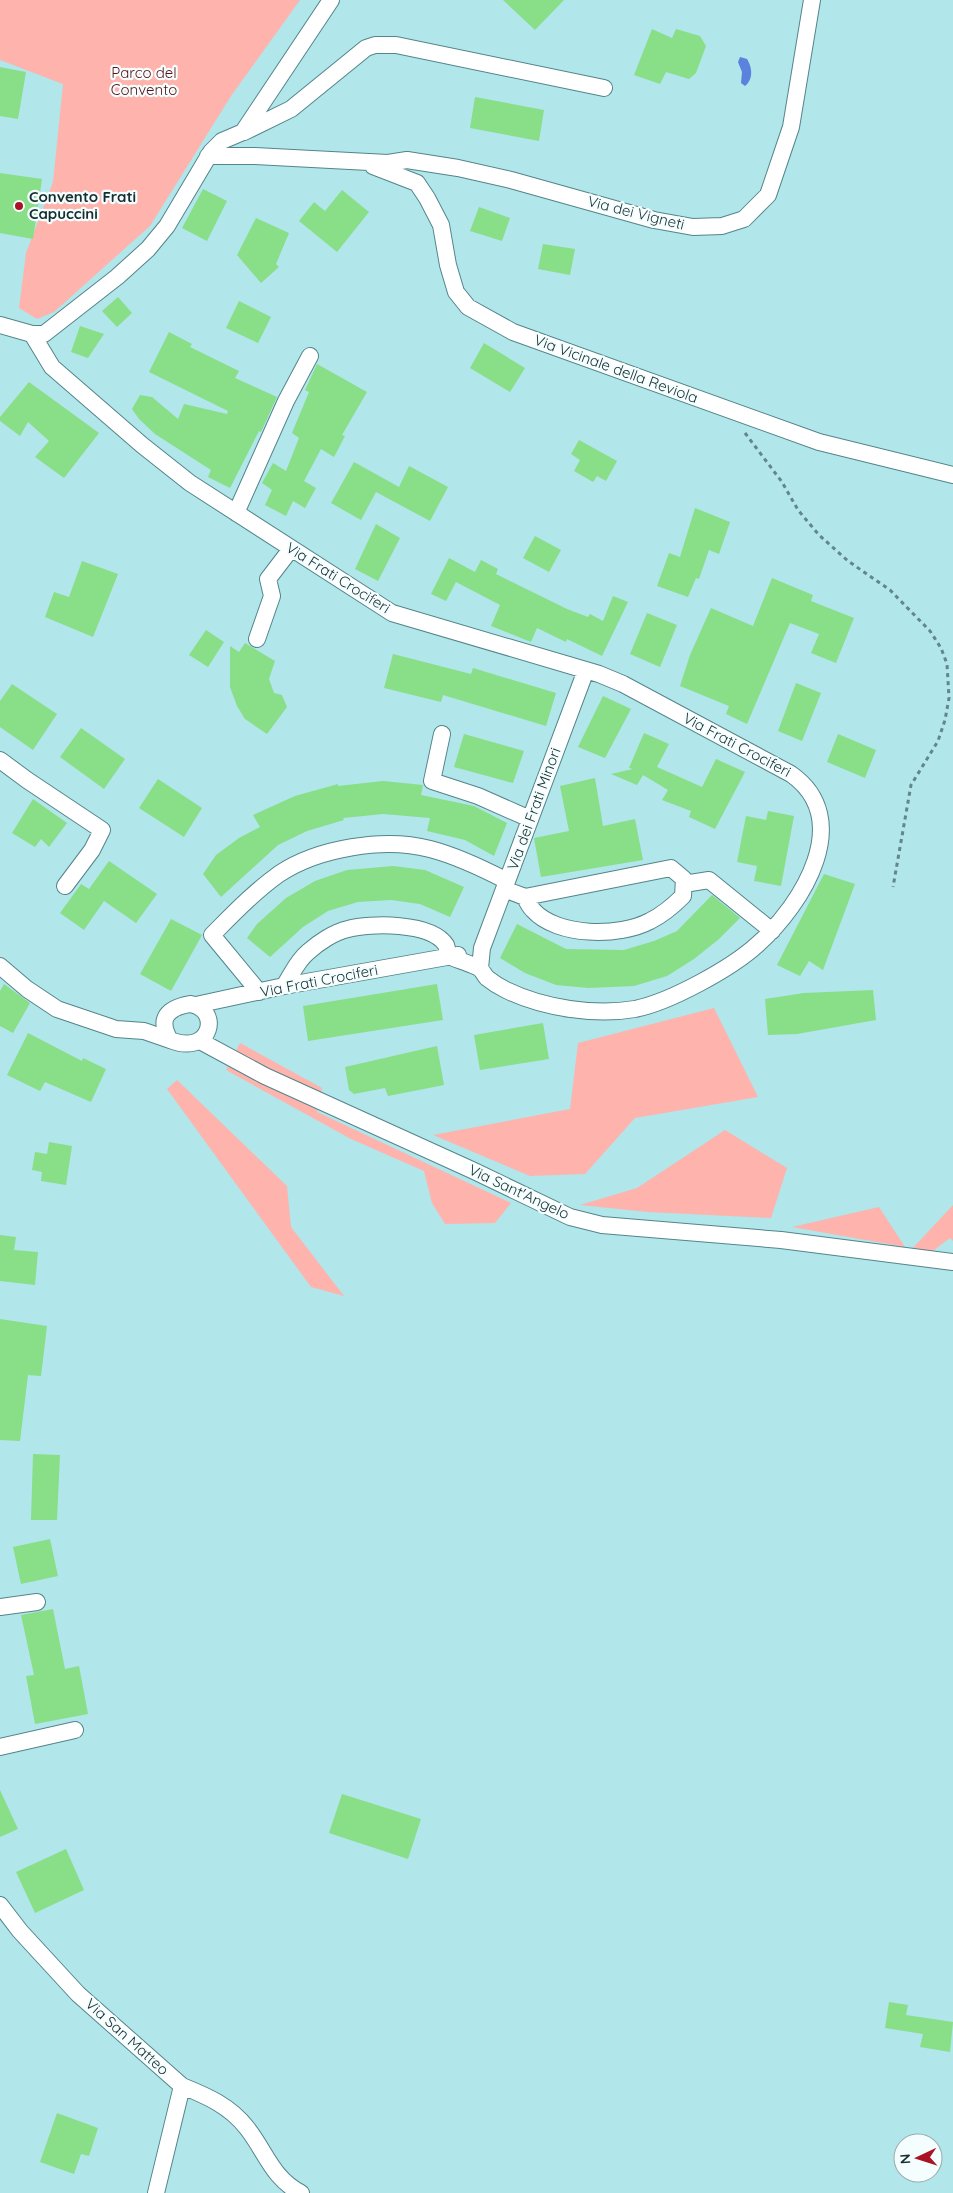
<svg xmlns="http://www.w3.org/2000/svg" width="953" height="2193" viewBox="0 0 953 2193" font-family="Quicksand,sans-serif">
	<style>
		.green { fill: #ffb3ad }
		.water { fill: #5983dd }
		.building { fill: #89de88 }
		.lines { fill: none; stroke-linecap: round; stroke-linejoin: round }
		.minor-casing { stroke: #53858a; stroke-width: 18 }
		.path { stroke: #62868a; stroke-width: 3; stroke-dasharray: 4 4; stroke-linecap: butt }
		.minor { stroke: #fff; stroke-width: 16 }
		.poi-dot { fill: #a91323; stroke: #f4feff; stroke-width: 2 }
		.labels { text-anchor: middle; stroke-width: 4.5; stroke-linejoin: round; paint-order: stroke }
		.park-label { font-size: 15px; fill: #5b1215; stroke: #f4feff }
		.poi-label { font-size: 15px; font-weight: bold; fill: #182d2f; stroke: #f4feff; text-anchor: start }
		.street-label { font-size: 15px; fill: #182d2f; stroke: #f4feff }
	</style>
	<rect width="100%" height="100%" fill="#b1e6eb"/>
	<!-- green -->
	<path class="green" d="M0 0H300L231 96 150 226 54 312 37 319 19 308 26 253 53 182 63 84 0 60Z
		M714 1008 758 1097 635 1118 585 1174 530 1176 433 1135 570 1109 578 1043Z
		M240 1043 322 1088 317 1112 511 1203 495 1223 445 1224 432 1203 424 1171 351 1139 226 1070Z
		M177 1080 287 1186 291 1227 344 1296 311 1287 167 1089Z
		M725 1130 787 1168 771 1218 648 1212 580 1205 637 1188Z
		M953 1205V1241L950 1238 930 1253 910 1251Z
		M879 1207 905 1247 792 1227Z"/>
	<!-- water -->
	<path class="water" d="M740 57 747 59C752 67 754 79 745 86L741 83 742 72 738 62Z"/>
	<!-- building -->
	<path class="building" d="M503 0H564L535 30Z
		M652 29 672 38 676 29 700 36 706 46 696 73 689 79 666 72 660 84 634 75Z
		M0 67 26 72 18 119 0 116Z
		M475 97 544 110 539 141 470 128Z
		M0 173 42 179 33 239 0 233Z
		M203 189 227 201 207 241 182 228Z
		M342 190 369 212 337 252 299 221 314 202 325 211Z
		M479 207 510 218 502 241 470 231Z
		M256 218 289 233 276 264 279 267 261 283 237 255Z
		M543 244 575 249 570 275 538 269Z
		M118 297 132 313 117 327 102 311Z
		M239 301 271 317 258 343 226 328Z
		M80 326 104 334 88 358 71 352Z
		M169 332 192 344 190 347 239 371 235 378 277 397 261 432 259 431 230 488 208 477 211 470 155 434 139 419 132 409 140 395 152 397 178 419 184 404 227 414 228 411 149 372Z
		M484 343 525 368 510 392 470 368Z
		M317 364 367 392 342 435 345 436 334 457 321 449 304 481 316 488 305 508 293 501 286 516 265 505 272 490 262 483 273 463 286 471 299 438 292 433 309 392 305 390Z
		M29 382 99 433 64 478 35 457 49 441 28 422 20 436 0 421V417Z
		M579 440 617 461 606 481 597 476 593 482 574 471 580 460 571 454Z
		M354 462 399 487 409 466 448 487 430 521 376 492 361 520 331 503Z
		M695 508 730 522 719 554 709 550 699 579 696 578 688 597 657 586 669 553 680 557Z
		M376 524 400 538 378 581 355 569Z
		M535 536 561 550 549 572 523 558Z
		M449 558 475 572 481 560 498 569 496 574 567 609 588 617 590 614 603 621 613 596 628 602 602 656 567 639 566 642 537 628 531 642 491 626 500 605 456 582 446 601 431 594Z
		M82 561 118 574 93 637 45 617 54 592 69 597Z
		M772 578 813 595 811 601 854 618 836 663 811 653 819 634 790 623 747 724 726 714 729 706 680 686 690 655 711 608 753 626Z
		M647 613 677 625 660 667 630 654Z
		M206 630 224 642 208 667 189 655Z
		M245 643 275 661 269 679 274 693 282 695 287 707 267 734 245 719 237 706 230 687V646L239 652Z
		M393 654 471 674 473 668 556 693 546 726 443 695 441 702 384 688Z
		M796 683 821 693 802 741 778 731Z
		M12 684 57 714 33 750 0 727V701Z
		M603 696 631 709 605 758 578 747Z
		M81 728 125 759 104 789 60 757Z
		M644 733 669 744 657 767 702 787 716 759 745 772 715 829 689 817 691 811 662 800 668 790 643 775 637 785 611 774 633 769 629 768Z
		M464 734 524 751 513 783 454 767Z
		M838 734 876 750 865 778 827 762Z
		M595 778 603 826 635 819 643 860 541 877 534 838 569 831 560 786Z
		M158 779 202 808 184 837 139 808Z
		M383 781 423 785 421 795 474 806 507 823 494 856 465 840 427 831 430 818 383 814 343 818 344 820 307 831 278 845 221 897 203 874 216 855 239 838 260 827 253 815 295 796 338 784V786Z
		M33 799 67 823 49 847 41 839 35 847 12 833Z
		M768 811 794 816 781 886 754 881 757 866 737 862 746 816 766 820Z
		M109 861 157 894 136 923 104 901 84 930 60 913 81 884 89 889Z
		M393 866 425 870 464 887 450 917 420 904 391 900 358 902 328 911 303 927 270 957 247 938 257 924 286 898 315 881 347 870Z
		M824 874 855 884 823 970 809 961 800 976 777 965Z
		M712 895 740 918 719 939 694 959 667 976 634 986 589 988 556 985 525 973 500 958 517 924 566 949 624 950 654 941 677 931Z
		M171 919 202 935 171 991 140 974Z
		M4 984 30 1003 13 1033 0 1026V991Z
		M437 984 443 1020 308 1041 303 1006Z
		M873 990 876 1020 797 1034 768 1035 765 999 804 993Z
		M543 1023 549 1059 480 1070 474 1035Z
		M28 1033 82 1061 83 1058 106 1069 91 1102 45 1082 40 1091 7 1075Z
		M437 1046 444 1085 388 1096 385 1088 354 1094 349 1090 345 1067Z
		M49 1142 72 1146 66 1185 41 1181 42 1172 32 1170 35 1152 47 1154Z
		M0 1235 16 1237 14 1250 38 1252 35 1285 0 1281Z
		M0 1319 47 1326 41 1376 28 1375 20 1441 0 1440Z
		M33 1454 60 1455 57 1520H31Z
		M50 1539 58 1576 21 1584 13 1547Z
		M53 1609 65 1669 79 1666 88 1714 35 1724 26 1676 34 1675 21 1615Z
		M0 1790 18 1829 0 1837Z
		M342 1794 421 1819 408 1859 329 1833Z
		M66 1849 84 1890 35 1913 16 1872Z
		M889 2002 908 2005 906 2015 953 2022 950 2052 920 2047 923 2034 885 2028Z
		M57 2113 98 2128 89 2156 81 2154 74 2174 40 2162Z"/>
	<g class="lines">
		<!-- minor casing -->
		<g class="minor-casing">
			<path id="minor" d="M244 132 291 109 366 48 375 45H396L604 88
				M208 156H255L388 163 407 160 458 168 511 180 654 220 693 227 722 226 744 219 768 195 791 127 812 0
				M373 166 417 183 427 198 441 225 448 265 456 292 468 307 513 332 819 442 953 475
				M0 325 32 334H44L117 277 148 249 167 226 211 152 222 141 243 132 331 0
				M32 334 52 367 142 445 190 483 392 613 599 674 623 684 791 774C855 819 803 904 758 944 732 968 670 1002 635 1009 595 1016 543 1008 506 990 500 987 492 982 487 978 484 975 483 971 480 969 477 966 455 959 449 956
				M236 513 286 401 310 356
				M257 639 272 596 268 579 291 549
				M442 734 432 781 478 796 530 819
				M0 760 27 780 102 830 92 850 65 886
				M684 884 709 880 772 931
				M504 889 525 897 671 868 684 879 683 896C673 906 662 915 650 921 620 937 557 937 533 910 530 907 527 902 525 897
				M0 966 27 989 57 1009 116 1029 144 1031 170 1040
				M480 968 482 948 586 670
				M284 986C292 974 297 961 308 952 318 943 334 932 348 929 370 923 431 922 446 945 447 948 448 953 449 956
				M259 992 212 935C233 914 254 892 279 874 318 848 384 837 430 849 457 856 482 868 507 881
				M190 1004C221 1008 213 1057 170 1040 157 1018 168 1008 190 1004Z
				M196 1005 284 986 458 955
				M200 1041 265 1076 472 1170 570 1217 602 1225 781 1240 953 1262
				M0 1607 37 1602
				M0 1747 75 1730
				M0 1905 20 1931 78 1994 182 2086 156 2193
				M182 2086C207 2096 230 2106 247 2128 266 2152 272 2178 301 2193"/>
		</g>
		<!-- path -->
		<path class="path" d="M745 433 782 482 798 510 819 535 848 561 890 590 930 631 941 648 947 664 949 698 945 720 938 741 911 785 893 887"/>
		<!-- minor -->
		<use href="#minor" class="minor"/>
	</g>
	<!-- markers -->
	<circle class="poi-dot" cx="19" cy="206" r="5"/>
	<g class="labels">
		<!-- park labels -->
		<g class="park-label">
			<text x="144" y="78">Parco del<tspan x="144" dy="17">Convento</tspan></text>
		</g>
		<!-- poi labels -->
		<g class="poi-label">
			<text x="29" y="202">Convento Frati<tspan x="29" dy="17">Capuccini</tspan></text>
		</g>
		<!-- street labels -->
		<g class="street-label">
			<text transform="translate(636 213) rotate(14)" y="5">Via dei Vigneti</text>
			<text transform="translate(616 369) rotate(20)" y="5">Via Vicinale della Reviola</text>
			<text transform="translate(338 578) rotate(32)" y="5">Via Frati Crociferi</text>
			<text transform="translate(737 745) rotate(28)" y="5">Via Frati Crociferi</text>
			<text transform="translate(534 809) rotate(-70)" y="5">Via dei Frati Minori</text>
			<text transform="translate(319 981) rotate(-11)" y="5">Via Frati Crociferi</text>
			<text transform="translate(519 1192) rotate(25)" y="5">Via Sant'Angelo</text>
			<text transform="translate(127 2037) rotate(42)" y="5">Via San Matteo</text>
		</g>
	</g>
	<!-- north arrow -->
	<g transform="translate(918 2158) rotate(266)"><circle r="24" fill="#f4feff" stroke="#9caaac"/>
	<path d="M0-4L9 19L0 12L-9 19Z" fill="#a91323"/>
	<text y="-8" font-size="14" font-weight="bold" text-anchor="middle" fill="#182d2f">N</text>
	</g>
</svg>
